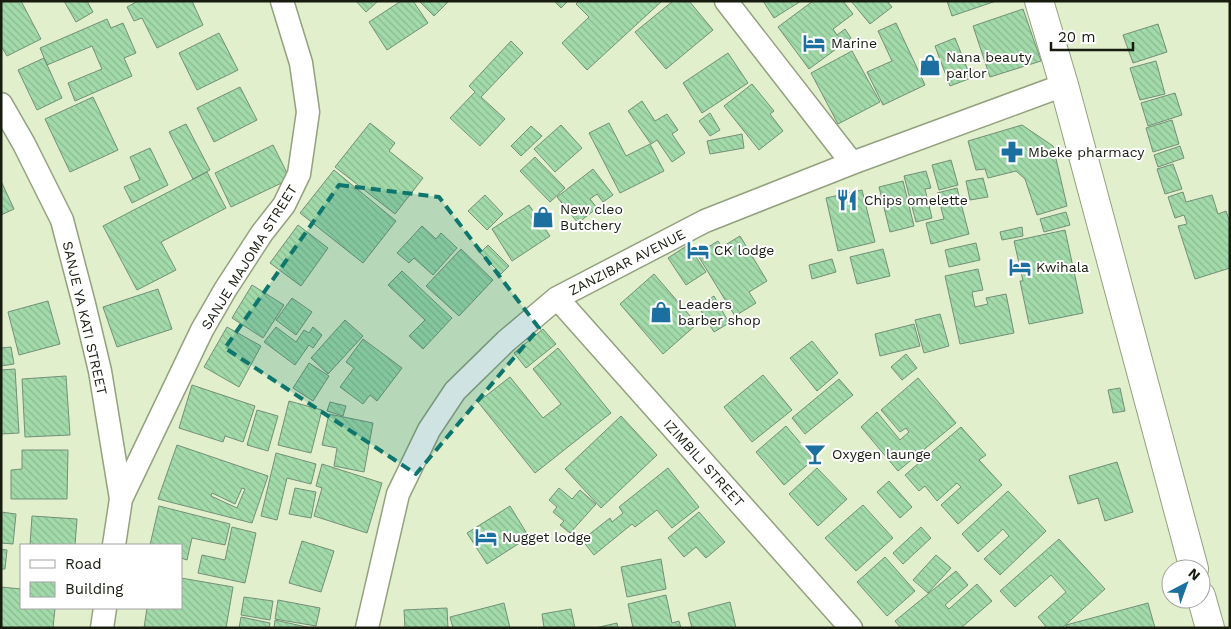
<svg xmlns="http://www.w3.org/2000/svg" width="1231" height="629" viewBox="0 0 1231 629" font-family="'Work Sans',sans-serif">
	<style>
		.building { fill: url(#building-back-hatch); stroke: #739077; fill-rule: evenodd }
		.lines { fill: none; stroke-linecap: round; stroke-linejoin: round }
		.minor-casing { stroke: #93a17f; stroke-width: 25 }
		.secondary-casing { stroke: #93a17f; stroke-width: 30 }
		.minor { stroke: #fff; stroke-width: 22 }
		.secondary { stroke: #fff; stroke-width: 28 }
		.marked { fill: #0f766e; fill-opacity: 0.2; stroke: #0f766e; stroke-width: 4; stroke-dasharray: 10 6; stroke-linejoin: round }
		.labels { text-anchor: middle; stroke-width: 4; stroke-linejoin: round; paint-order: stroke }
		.poi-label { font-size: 14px; fill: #171c0f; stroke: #fff; text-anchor: start }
		.street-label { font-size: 14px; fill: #171c0f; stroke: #fff }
	</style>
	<defs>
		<pattern id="building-back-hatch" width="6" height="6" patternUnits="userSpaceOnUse" patternTransform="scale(1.25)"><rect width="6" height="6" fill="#a2daaa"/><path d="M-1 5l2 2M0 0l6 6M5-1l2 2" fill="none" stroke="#8bba91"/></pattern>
	</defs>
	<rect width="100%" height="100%" fill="#e1efcc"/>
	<!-- building -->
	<path class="building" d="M1 1H21L41 39 7 56 1 46Z
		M64 1H87L93 12 76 22Z
		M138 1H192L203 25 157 48 142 18 134 21 127 7Z
		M356 1H378L366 12Z
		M401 1H413L428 23 387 50 369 22Z
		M419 1H449L434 16Z
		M554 1H568L561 8Z
		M579 1H662L587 70 562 43 589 17 576 4Z
		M673 1H689L713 30 666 69 635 32Z
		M763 1H801L774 18Z
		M813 1H843L853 14 833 29 837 35 845 29 851 38 809 69 778 27Z
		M851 1H887L892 7 870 24Z
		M947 1H996L952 16Z
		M1023 9 1041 61 990 77 973 26Z
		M107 19 111 28 123 23 136 53 124 58 132 76 75 101 68 83 102 69 92 46 47 65 40 48Z
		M896 23 925 85 883 105 867 72 892 61 878 31Z
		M1158 24 1167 52 1133 63 1123 35Z
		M219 33 238 70 197 90 179 53Z
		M955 38 971 78 950 86 935 46Z
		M511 41 523 53 481 97 505 119 480 146 450 118 475 92 469 86Z
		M852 51 880 102 838 124 811 73Z
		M728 53 748 83 702 113 683 83Z
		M44 58 62 98 37 110 18 70Z
		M1156 61 1165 94 1140 100 1130 68Z
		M752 84 774 111 770 114 783 131 759 150 724 106Z
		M240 87 257 120 214 142 197 108Z
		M1175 93 1182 115 1148 126 1141 103Z
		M93 97 118 150 70 172 45 119Z
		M642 101 655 121 667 114 678 130 672 134 685 153 672 162 657 140 651 144 628 111Z
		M710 113 720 130 710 136 699 121Z
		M1172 120 1179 144 1153 152 1146 128Z
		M370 123 395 143 389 151 423 178 395 214 335 167Z
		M609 123 626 156 650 144 664 171 620 193 589 133Z
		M186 124 210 170 193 179 169 132Z
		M561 125 582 148 555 172 534 149Z
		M1022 125 1053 146 1067 206 1037 215 1025 179 1016 171 988 178 985 169 976 170 968 141Z
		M531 126 542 136 521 156 511 146Z
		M742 134 744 148 710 154 707 141Z
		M273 145 290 179 231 207 215 173Z
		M1180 146 1184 158 1158 167 1154 155Z
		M150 148 168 185 132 203 124 187 140 180 130 157Z
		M535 157 565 188 550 202 520 171Z
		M951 160 958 185 939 190 932 165Z
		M1173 164 1182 189 1165 194 1157 169Z
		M593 169 613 195 603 202 597 194 590 199 597 208 578 223 557 197Z
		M334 170 396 221 363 263 300 213Z
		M926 171 931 188 925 189 932 218 916 222 904 176Z
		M207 172 226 208 161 242 176 270 137 290 103 226Z
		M983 178 988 197 970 200 966 181Z
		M1 181 14 209 1 215Z
		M903 181 914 226 890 232 879 187Z
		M957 188 969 234 931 244 926 223 944 219 937 193Z
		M862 190 875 242 838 251 826 198Z
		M1183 192 1186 202 1212 195 1218 214 1226 211 1230 222V268L1195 279 1178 226 1187 224 1184 215 1175 218 1168 197Z
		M485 195 503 214 487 230 468 211Z
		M529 205 550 236 512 261 492 229Z
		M1066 212 1070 225 1044 232 1040 219Z
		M298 225 328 248 301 286 270 263Z
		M422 226 436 239 441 233 457 248 433 275 414 258 409 263 397 253Z
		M1022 227 1023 236 1002 240 1000 232Z
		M1065 230 1083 313 1029 324 1020 281H1023L1014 241Z
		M740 236 767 281 749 292 756 303 735 316 697 254 718 241 722 247Z
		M976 243 980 260 949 267 945 250Z
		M488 245 509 266 501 274 480 253Z
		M688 245 706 272 686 285 668 258Z
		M461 249 493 280 459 316 426 286Z
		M883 249 890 276 857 284 850 257Z
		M832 259 836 272 812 279 809 265Z
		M978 269 983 290 972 292 975 307 988 304 986 298 1006 294 1014 333 960 344 945 276Z
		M402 271 452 318 423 349 409 336 425 320 388 285Z
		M654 274 697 324 663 354 620 304Z
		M252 285 284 305 263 338 232 318Z
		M158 289 172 329 117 347 103 307Z
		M714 296 729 323 714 332 698 306Z
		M292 298 312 312 296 335 276 320Z
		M48 301 60 344 19 355 8 312Z
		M940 314 949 346 924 353 915 320Z
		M345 320 363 336 328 374 311 358Z
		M914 324 920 346 880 356 875 334Z
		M227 327 261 346 239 387 204 367Z
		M276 327 296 342 304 330 309 333 313 327 322 335 313 348 309 345 295 365 264 342Z
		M543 329 556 344 526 368 514 353Z
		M363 339 402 368 377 401 370 395 363 404 340 387 354 368 346 362Z
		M812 341 838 373 817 391 790 358Z
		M11 347 14 364 1 366V348Z
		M558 348 611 413 535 473 478 402 510 377 543 418 561 404 533 369Z
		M906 354 917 368 902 380 891 367Z
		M309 363 329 376 313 401 293 388Z
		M15 369 19 433 1 434V370Z
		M763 375 792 410 752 442 724 407Z
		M66 376 70 435 25 437 22 379Z
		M918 378 956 423 898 471 861 427 877 412 900 440 909 432 906 428 900 432 881 410Z
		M839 379 853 395 805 434 792 418Z
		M192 385 255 406 243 442 225 436 223 442 179 428Z
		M1120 388 1125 411 1113 413 1108 390Z
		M289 401 322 410 311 453 278 445Z
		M330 402 346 406 343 416 327 411Z
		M257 410 278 416 268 451 247 445Z
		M329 414 373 423 364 472 334 466 337 448 322 445Z
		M621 416 657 455 601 508 565 469Z
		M786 426 814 459 784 485 756 452Z
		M961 427 986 455 979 460 1002 485 958 524 941 505 961 487 957 483 937 501 925 486 919 491 905 475Z
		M177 445 268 476 252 523 158 499ZM242 488 245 489 237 508 211 496 212 493 235 504Z
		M22 450H68L67 499H11V470L22 469Z
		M276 453 316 464 311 484 287 478 277 520 261 516Z
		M1117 462 1133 512 1105 521 1098 498 1078 504 1069 476Z
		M322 464 382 483 367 533 314 516 322 488 316 486Z
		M668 468 699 507 672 528 657 510 635 527 632 524 594 555 582 540 610 518 612 522 623 513 619 507Z
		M817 468 847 499 818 526 789 494Z
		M889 481 912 507 900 518 877 492Z
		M295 488 316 492 311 518 289 514Z
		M559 488 572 499 580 490 596 504 570 533 560 525 564 521 553 512 557 507 549 500Z
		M1008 491 1046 531 1000 575 984 559 1009 536 1003 529 978 552 962 534Z
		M863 505 893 538 856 571 825 538Z
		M159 506 230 524 225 545 192 538 187 560 181 558V545H150Z
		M510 506 529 537 487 564 467 533Z
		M1 512 16 514 13 544 1 543Z
		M699 512 725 542 706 558 696 547 684 557 668 538Z
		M32 516 77 519 75 545H30Z
		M232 527 256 533 245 583 198 573 202 555 225 560Z
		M921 527 931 538 903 564 893 553Z
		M1059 539 1105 589 1062 628H1047L1038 617 1066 592 1051 575 1015 607 1000 591Z
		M302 541 334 551 321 592 289 583Z
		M1 549 7 550 5 569H1Z
		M936 555 951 568 928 593 913 580Z
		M885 557 915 591 887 616 857 582Z
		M661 559 666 589 627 597 621 567Z
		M956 571 968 585 945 605 949 609 977 584 992 601 961 628H901L895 621Z
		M181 578 233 587 226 628H144L147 608H181Z
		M1 587 21 589V608H55L53 628H1Z
		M666 595 672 623 679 621 681 628H633L628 604Z
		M244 597 273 601 270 620 241 615Z
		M278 600 320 608 316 626 275 619Z
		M730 602 736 628H692L688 613Z
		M504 603 510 628H453L450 617Z
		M1148 603 1155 628H1067L1066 625Z
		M447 608 448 628H405L404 610Z
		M571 609 575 628H544L542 614Z
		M241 617 270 623 269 628H239Z
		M275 620 311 628H274Z
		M617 623 618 628H595Z"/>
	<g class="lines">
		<!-- minor casing -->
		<g class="minor-casing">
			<path id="minor" d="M726 1 852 163
				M1 104 24 144 62 220 84 304 100 371 121 499 114 545
				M557 298 851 628
				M121 499 202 330 225 290 262 233 284 205 299 174 308 112 301 63 282 1
				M102 628 105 608
				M367 628 398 494 429 430 455 391 506 341 557 298 705 221 852 163 1064 85"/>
		</g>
		<!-- secondary casing -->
		<g class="secondary-casing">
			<path id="secondary" d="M1039 1 1064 85 1194 569
				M1201 596 1210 628"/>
		</g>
		<!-- minor -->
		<use href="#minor" class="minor"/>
		<!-- secondary -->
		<use href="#secondary" class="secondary"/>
	</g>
	<!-- marked area -->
	<path class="marked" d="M339 185 439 197 539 328 416 474 225 348Z"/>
	<!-- icons -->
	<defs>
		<g id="hotel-bare" transform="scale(1.725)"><path d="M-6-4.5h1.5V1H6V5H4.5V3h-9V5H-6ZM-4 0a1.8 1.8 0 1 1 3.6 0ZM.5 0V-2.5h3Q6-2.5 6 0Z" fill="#1b70a0" stroke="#fff" stroke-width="2.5" paint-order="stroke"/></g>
		<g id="shop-bare" transform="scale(1.725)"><path d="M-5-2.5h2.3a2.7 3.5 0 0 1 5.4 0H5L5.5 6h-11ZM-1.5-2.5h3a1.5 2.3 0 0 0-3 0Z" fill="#1b70a0" stroke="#fff" stroke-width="2.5" paint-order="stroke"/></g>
		<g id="pharmacy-bare" transform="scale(1.725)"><path d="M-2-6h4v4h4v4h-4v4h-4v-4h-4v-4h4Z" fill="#1b70a0" stroke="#fff" stroke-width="2.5" paint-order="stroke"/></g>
		<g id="restaurant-bare" transform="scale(1.725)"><path d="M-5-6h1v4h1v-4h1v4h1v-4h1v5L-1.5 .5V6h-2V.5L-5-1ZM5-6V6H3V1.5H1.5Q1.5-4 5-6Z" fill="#1b70a0" stroke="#fff" stroke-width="2.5" paint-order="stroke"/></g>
		<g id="bar-bare" transform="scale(1.725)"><path d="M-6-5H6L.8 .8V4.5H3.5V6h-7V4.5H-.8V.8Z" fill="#1b70a0" stroke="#fff" stroke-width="2.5" paint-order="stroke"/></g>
	</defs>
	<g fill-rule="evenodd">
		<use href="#hotel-bare" x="814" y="43"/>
		<use href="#shop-bare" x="930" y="65"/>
		<use href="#pharmacy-bare" x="1012" y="152"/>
		<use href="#restaurant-bare" x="847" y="200"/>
		<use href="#shop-bare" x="543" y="217"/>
		<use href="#hotel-bare" x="698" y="250"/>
		<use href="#hotel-bare" x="1020" y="267"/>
		<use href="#shop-bare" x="661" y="312"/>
		<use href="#bar-bare" x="815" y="454"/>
		<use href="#hotel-bare" x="486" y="537"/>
	</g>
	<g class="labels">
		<!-- poi labels -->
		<g class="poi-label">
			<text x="831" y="48">Marine</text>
			<text x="946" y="62">Nana beauty<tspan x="946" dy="16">parlor</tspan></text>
			<text x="1028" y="157">Mbeke pharmacy</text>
			<text x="864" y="205">Chips omelette</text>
			<text x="560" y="214">New cleo<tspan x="560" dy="16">Butchery</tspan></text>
			<text x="714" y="255">CK lodge</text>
			<text x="1036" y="272">Kwihala</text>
			<text x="678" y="309">Leaders<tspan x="678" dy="16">barber shop</tspan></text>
			<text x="832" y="459">Oxygen launge</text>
			<text x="502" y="542">Nugget lodge</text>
		</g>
		<!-- street labels -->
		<g class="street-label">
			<text transform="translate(249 257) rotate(-58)" y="5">SANJE MAJOMA STREET</text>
			<text transform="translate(627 262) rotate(-27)" y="5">ZANZIBAR AVENUE</text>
			<text transform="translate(85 318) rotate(77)" y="5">SANJE YA KATI STREET</text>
			<text transform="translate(704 463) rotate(48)" y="5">IZIMBILI STREET</text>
		</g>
	</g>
	<!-- border -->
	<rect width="1231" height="629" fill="none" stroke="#171c0f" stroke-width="5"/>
	<!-- legend -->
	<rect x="20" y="544" width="162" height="65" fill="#ffffff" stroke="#a2a49f"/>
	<rect x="30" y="560" width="25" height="8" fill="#ffffff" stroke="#a2a49f"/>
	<text x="65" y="569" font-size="15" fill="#171c0f">Road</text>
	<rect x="30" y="582" width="25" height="15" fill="url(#building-back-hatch)" stroke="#a2a49f"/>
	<text x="65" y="594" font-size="15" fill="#171c0f">Building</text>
	<!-- north arrow -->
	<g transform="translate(1186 584) rotate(41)"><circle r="24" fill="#ffffff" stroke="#a2a49f"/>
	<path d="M0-4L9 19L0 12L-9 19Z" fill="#1b70a0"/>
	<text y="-8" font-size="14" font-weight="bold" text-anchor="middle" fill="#171c0f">N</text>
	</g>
	<!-- scale -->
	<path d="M1051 42v8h82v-8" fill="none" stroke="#171c0f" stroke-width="2.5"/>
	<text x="1058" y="42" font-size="15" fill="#171c0f" stroke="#ffffff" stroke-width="4" paint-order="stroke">20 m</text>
</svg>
